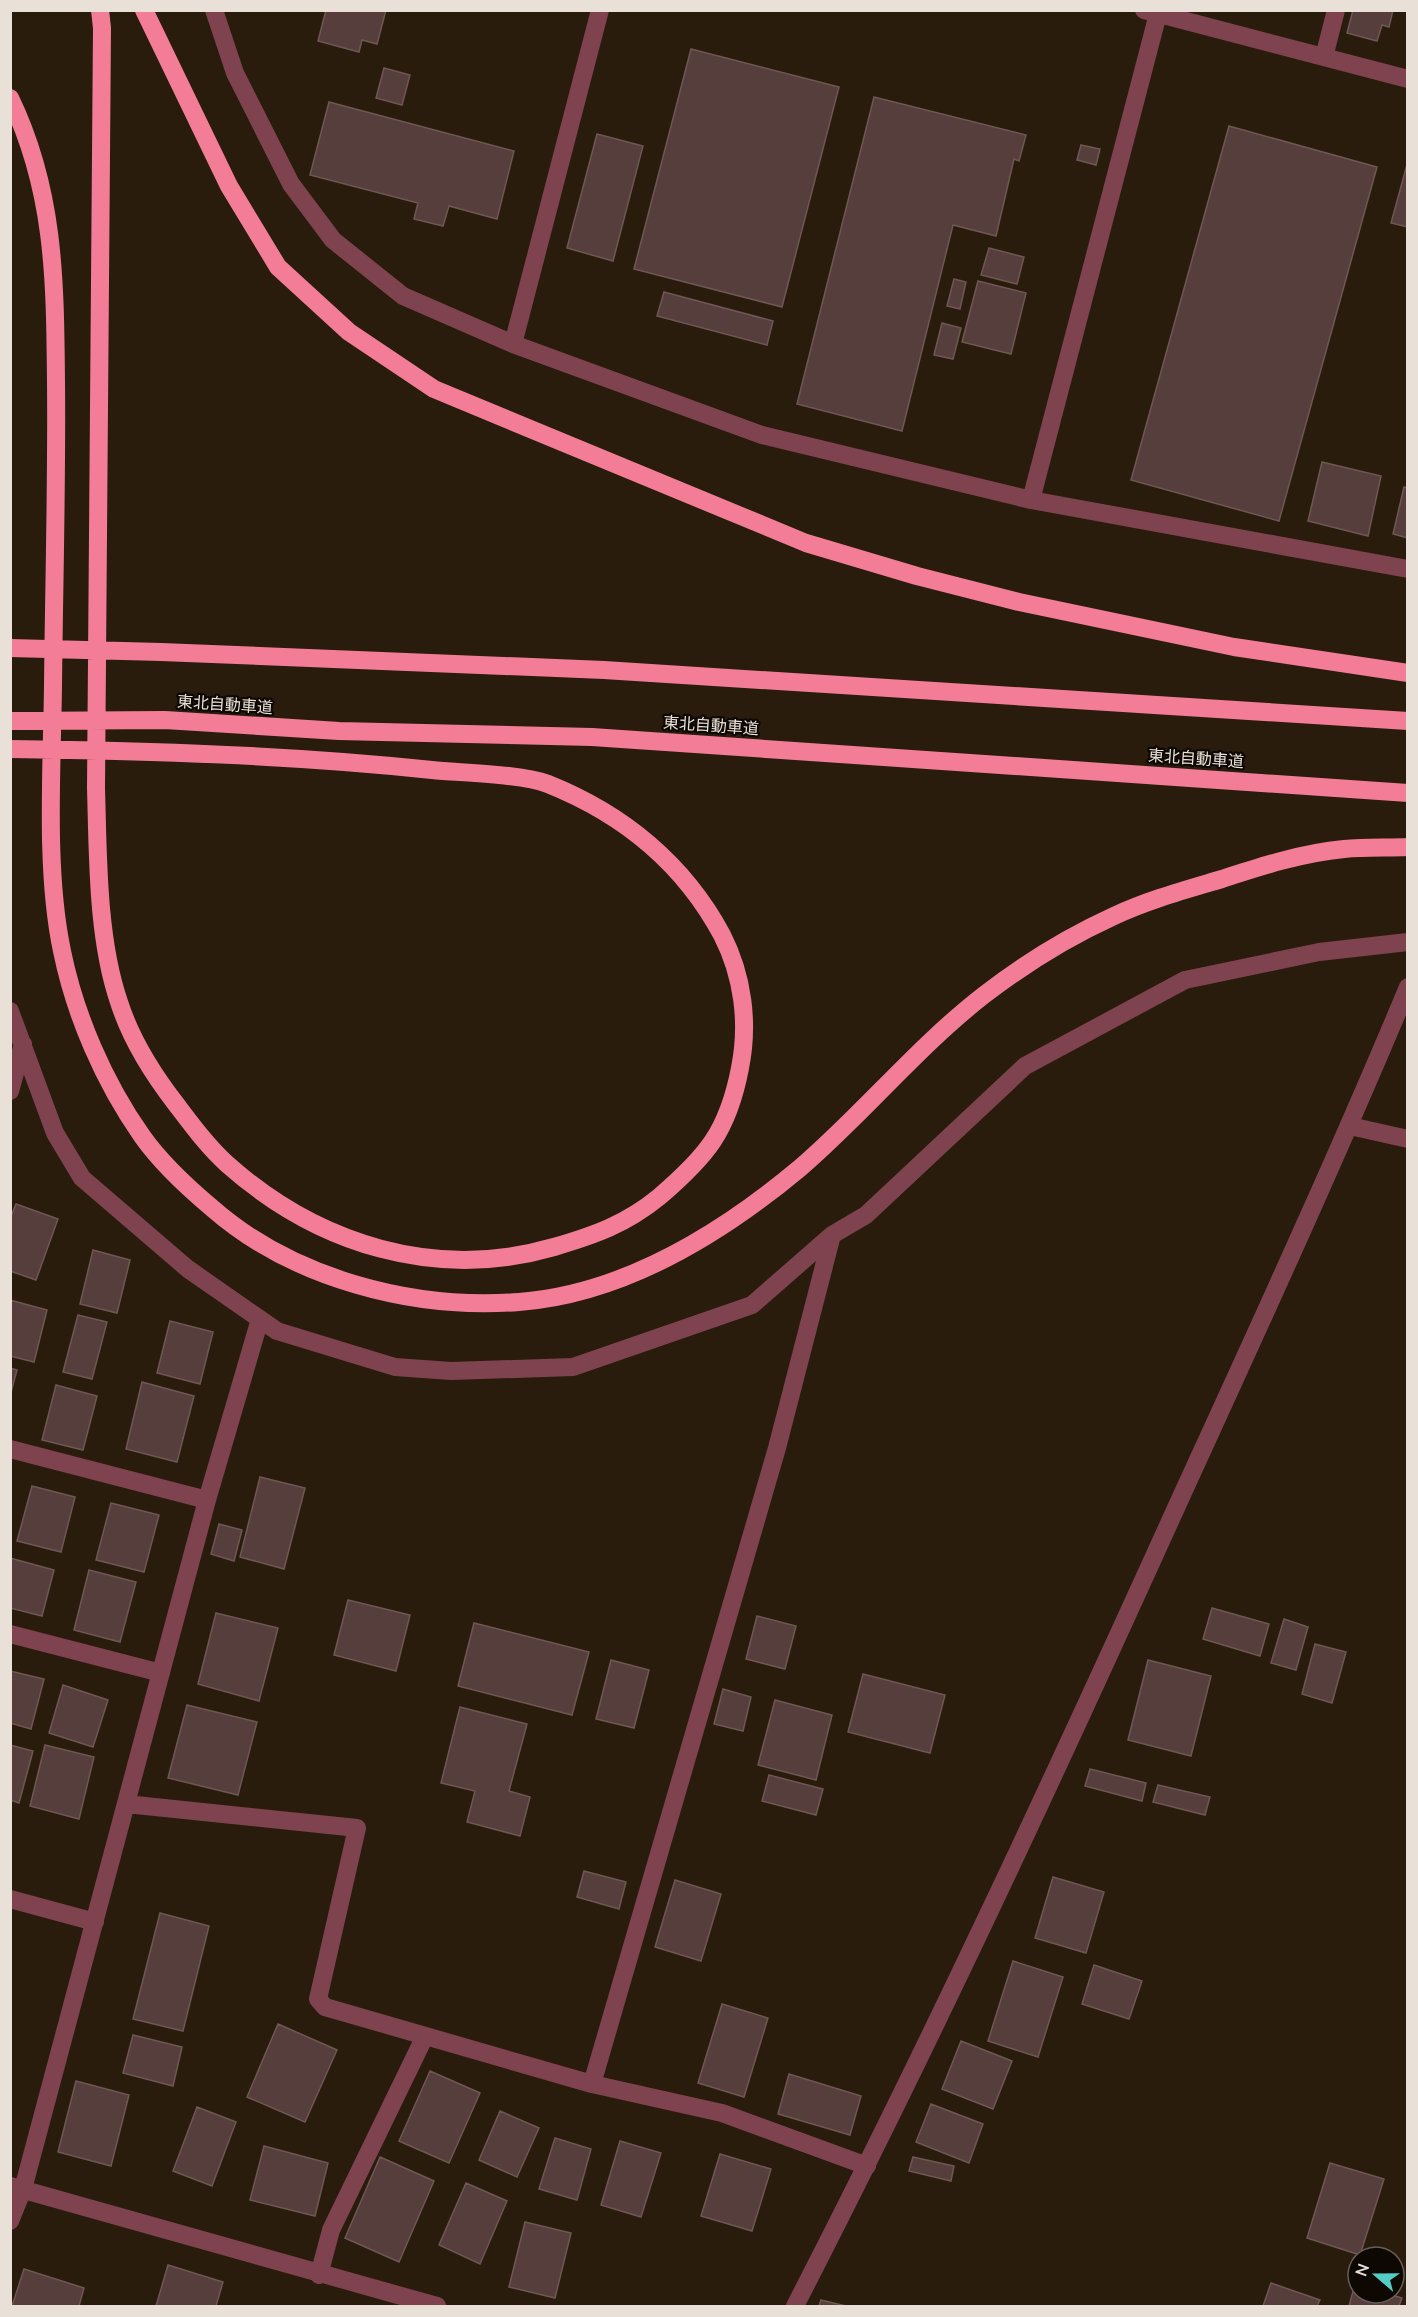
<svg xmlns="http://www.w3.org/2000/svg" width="1418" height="2317" viewBox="0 0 1418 2317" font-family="'Nunito Sans','Noto Sans JP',sans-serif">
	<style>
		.building { fill: #553e3b; stroke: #6f5754; stroke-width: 1.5 }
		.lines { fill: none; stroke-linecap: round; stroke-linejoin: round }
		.minor { stroke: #7f4350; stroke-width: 18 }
		.highway { stroke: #f37d97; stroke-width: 18 }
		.labels { text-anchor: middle; stroke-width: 4.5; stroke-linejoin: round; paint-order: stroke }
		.street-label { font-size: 16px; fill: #e9e0d7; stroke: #0e0803 }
	</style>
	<rect width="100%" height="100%" fill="#291c0d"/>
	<!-- building -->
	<path class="building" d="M326 10H386L377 44 362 40 359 52 318 41Z
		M1353 10H1393L1389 27 1382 25 1377 41 1347 33Z
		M691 49 839 87 782 307 634 269Z
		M384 68 410 75 402 105 376 98Z
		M874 97 1026 135 1019 161 1014 159 996 236 953 225 902 431 797 404Z
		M329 102 514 151 497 219 449 206 443 226 414 219 418 203 310 175Z
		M1229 126 1377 167 1279 521 1131 480Z
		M597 134 643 146 613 261 567 248Z
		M1081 145 1100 149 1096 165 1077 160Z
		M1408 161V227L1391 223Z
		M989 248 1024 257 1017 284 981 275Z
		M954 279 966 282 960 309 947 306Z
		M978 281 1026 293 1011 354 962 342Z
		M664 292 773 321 767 345 657 316Z
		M942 323 961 328 953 359 934 355Z
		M1322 462 1381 476 1368 536 1308 521Z
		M1404 487 1408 488V538L1393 534Z
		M16 1204 58 1219 36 1280 10 1271V1219Z
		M93 1250 130 1260 117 1313 80 1304Z
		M10 1300 47 1310 34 1362 10 1356Z
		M78 1315 107 1322 92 1379 63 1372Z
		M170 1321 213 1332 200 1384 157 1373Z
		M10 1368 17 1370 10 1396Z
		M142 1382 194 1396 177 1462 126 1449Z
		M56 1385 97 1396 83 1450 42 1440Z
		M260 1477 305 1488 284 1569 240 1557Z
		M32 1486 75 1497 61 1552 17 1541Z
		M111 1503 159 1515 144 1572 96 1560Z
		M219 1524 242 1530 234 1561 211 1554Z
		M10 1558 54 1570 42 1616 10 1608Z
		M89 1570 136 1582 120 1642 74 1630Z
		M348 1600 410 1615 396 1671 334 1655Z
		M1212 1608 1269 1624 1260 1656 1203 1639Z
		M216 1613 278 1628 259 1701 198 1684Z
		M757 1616 796 1626 785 1669 746 1659Z
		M1284 1619 1308 1627 1296 1670 1271 1663Z
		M474 1623 589 1652 572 1715 458 1686Z
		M1315 1644 1346 1652 1332 1703 1302 1694Z
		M611 1660 649 1670 634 1728 596 1719Z
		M1148 1660 1211 1676 1191 1756 1128 1740Z
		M10 1671 44 1679 31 1729 10 1723Z
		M863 1674 945 1695 930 1753 848 1732Z
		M63 1685 108 1700 93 1747 49 1733Z
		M723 1689 751 1697 743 1731 714 1724Z
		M775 1700 832 1715 816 1780 758 1765Z
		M187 1705 257 1722 238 1795 168 1778Z
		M460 1707 527 1724 509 1791 530 1797 520 1836 467 1822 475 1791 441 1783Z
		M10 1745 33 1751 19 1803 10 1800Z
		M45 1745 94 1757 79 1819 30 1806Z
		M1090 1769 1146 1783 1142 1801 1085 1786Z
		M769 1775 823 1789 816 1815 762 1801Z
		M1158 1785 1210 1797 1205 1815 1153 1802Z
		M584 1871 626 1882 619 1909 577 1897Z
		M1053 1877 1104 1892 1086 1953 1035 1938Z
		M675 1880 721 1894 701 1961 655 1947Z
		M160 1913 209 1926 183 2031 133 2019Z
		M1013 1961 1063 1977 1038 2057 988 2041Z
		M1094 1965 1142 1981 1129 2019 1082 2004Z
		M722 2004 768 2018 744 2097 698 2083Z
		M278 2024 337 2050 305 2122 247 2097Z
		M133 2035 182 2047 173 2086 123 2073Z
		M961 2041 1012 2061 993 2109 942 2089Z
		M430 2071 480 2093 449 2163 399 2141Z
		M789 2074 861 2096 850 2135 778 2114Z
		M76 2081 129 2095 111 2166 58 2152Z
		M931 2104 983 2124 969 2163 916 2142Z
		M197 2107 236 2122 212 2186 173 2171Z
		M500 2111 539 2128 517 2177 479 2160Z
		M555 2138 591 2149 577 2200 539 2189Z
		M620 2141 661 2153 641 2217 601 2205Z
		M264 2146 328 2163 315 2216 250 2200Z
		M720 2154 771 2169 752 2231 701 2216Z
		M380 2157 434 2181 399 2262 345 2238Z
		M913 2157 954 2166 951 2181 909 2171Z
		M1330 2163 1384 2179 1360 2255 1307 2238Z
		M466 2183 507 2201 480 2264 439 2245Z
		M525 2222 571 2233 555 2298 509 2287Z
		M168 2265 223 2282 216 2306H156Z
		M24 2269 84 2288 79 2306H12Z
		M1271 2283 1320 2300 1317 2306H1263Z
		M1355 2284 1358 2285V2293H1385L1402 2298 1399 2306H1349Z
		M821 2300 846 2306H819Z"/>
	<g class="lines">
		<!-- minor -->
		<path class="minor" d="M214 10 235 73 291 184 333 240 403 296 513 344 762 435 1031 500 1408 569
			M1144 10 1408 79
			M1324 57 1336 10
			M513 344 600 10
			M1031 500 1158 14
			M10 1011 55 1133 82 1178 188 1269 277 1331 395 1367 451 1371 573 1367 752 1305 832 1235 866 1215 1025 1066 1185 980 1319 952 1408 942
			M10 1091 23 1044
			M1350 1126 1408 1139
			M10 1449 207 1500
			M10 1634 161 1673
			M126 1804 357 1828 318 1999 325 2007 592 2084 722 2113 867 2166
			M10 1899 95 1922
			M592 2084 777 1448 832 1235
			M10 2186 437 2306
			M10 2221 23 2189 207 1500 260 1319
			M319 2275 331 2230 425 2036
			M795 2306C930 2044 1054 1777 1176 1508 1255 1335 1335 1162 1408 987"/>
		<!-- highway -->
		<path class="highway" d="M144 10 229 186 278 267 349 332 434 389 806 543 917 576 1019 602 1234 647 1408 673
			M10 98C55 191 55 281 56 382 57 483 54 584 53 686 52 768 45 871 62 951 75 1015 104 1082 142 1136 161 1163 187 1187 212 1208 293 1279 413 1310 519 1302 624 1294 721 1234 800 1168 864 1113 917 1047 984 995 1023 965 1070 936 1114 916 1148 900 1185 890 1222 879 1262 866 1302 853 1344 849 1365 847 1387 848 1408 847
			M10 648 161 652 604 670 1408 721
			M10 721 165 720 339 731 592 737 1408 793
			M10 749C151 751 291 755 432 770 462 773 522 774 548 784 623 814 684 864 722 935 743 976 749 1023 740 1068 728 1131 707 1156 659 1197 626 1224 595 1235 554 1247 436 1281 318 1245 227 1164 208 1147 192 1125 176 1104 152 1073 131 1040 119 1002 97 938 98 855 96 788L102 28 100 10"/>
	</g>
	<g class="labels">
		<!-- street labels -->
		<g class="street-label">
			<text transform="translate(225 704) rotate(4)" y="6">東北自動車道</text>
			<text transform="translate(711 725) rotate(4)" y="6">東北自動車道</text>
			<text transform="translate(1196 758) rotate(4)" y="6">東北自動車道</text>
		</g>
	</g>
	<!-- border -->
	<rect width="1418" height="2317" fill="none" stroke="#e9e0d7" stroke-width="24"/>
	<!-- north arrow -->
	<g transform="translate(1376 2275) rotate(290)"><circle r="28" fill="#0e0803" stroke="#665e58" stroke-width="1.5"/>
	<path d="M0-4.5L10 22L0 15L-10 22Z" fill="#54cdc8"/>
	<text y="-9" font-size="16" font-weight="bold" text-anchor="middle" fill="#e9e0d7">N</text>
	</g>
</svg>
